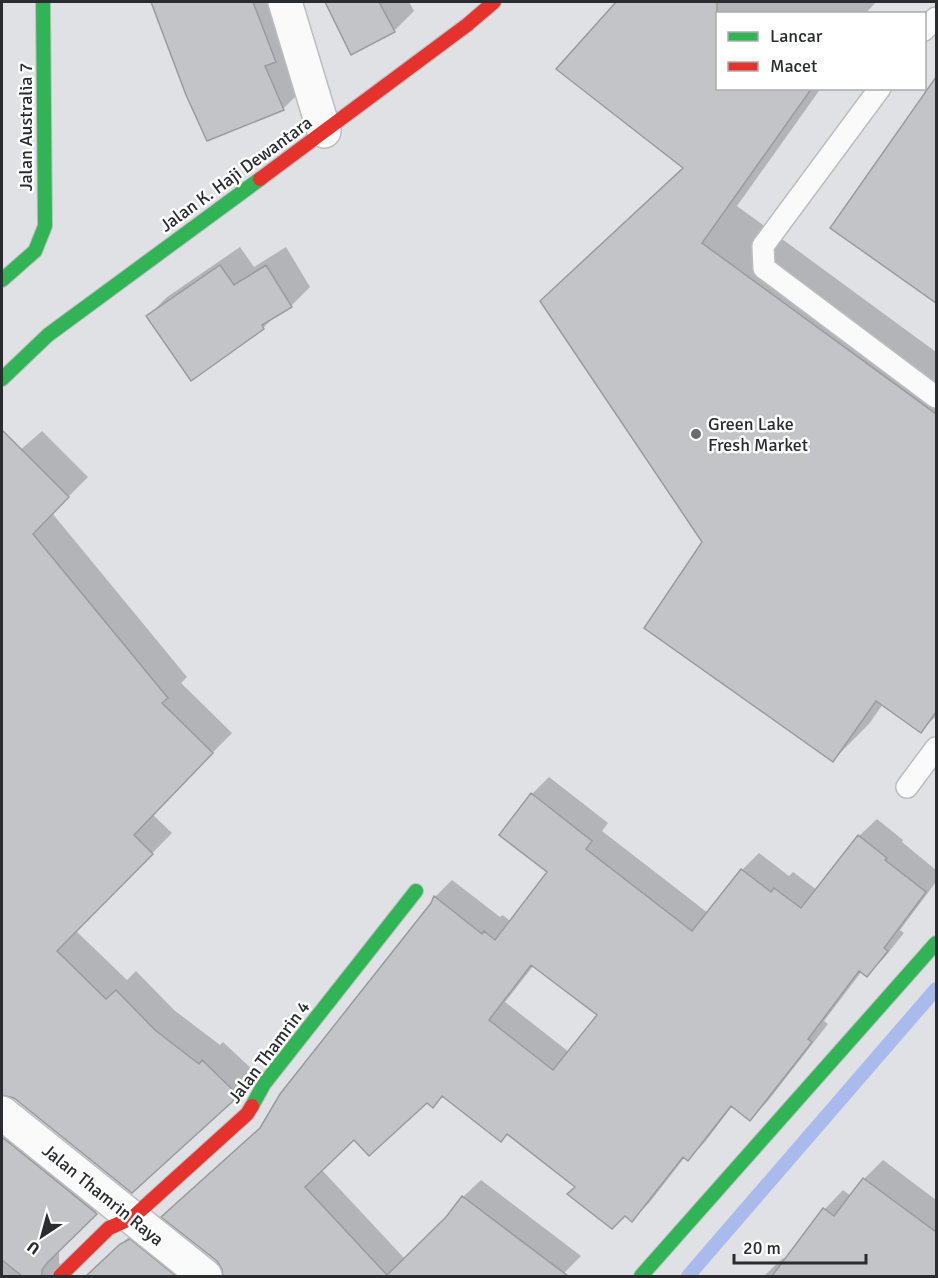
<svg xmlns="http://www.w3.org/2000/svg" width="938" height="1278" viewBox="0 0 938 1278" font-family="Signika,sans-serif">
	<style>
		.shadow { fill: #0003; fill-rule: evenodd }
		.lines { fill: none; stroke-linecap: round; stroke-linejoin: round }
		.stream { stroke: #a9baec; stroke-width: 14 }
		.building { fill: #c3c4c7; stroke: #9a9b9f; stroke-width: 1.5; fill-rule: evenodd }
		.lane-casing { stroke: #bcbdc0; stroke-width: 24 }
		.street-casing { stroke: #bcbdc0; stroke-width: 36 }
		.fast-casing { stroke: #bcbdc0; stroke-width: 16 }
		.jam-casing { stroke: #bcbdc0; stroke-width: 16 }
		.lane { stroke: #fafafb; stroke-width: 21 }
		.street { stroke: #fafafb; stroke-width: 33 }
		.fast { stroke: #30b455; stroke-width: 14 }
		.jam { stroke: #e5322d; stroke-width: 14 }
		.poi-dot { fill: #6a6b6f; stroke: #fff; stroke-width: 2 }
		.labels { text-anchor: middle; stroke-width: 5; stroke-linejoin: round; paint-order: stroke }
		.street-label { font-size: 18px; fill: #2b2c2f; stroke: #fff }
		.poi-label { font-size: 18px; fill: #2b2c2f; stroke: #fff; text-anchor: start }
	</style>
	<rect width="100%" height="100%" fill="#e0e1e5"/>
	<!-- shadow -->
	<path class="shadow" d="M152 2H280L303 89 283 109 188 95Z
		M327 2H409L414 11 394 31 352 53Z
		M618 2H876L865 14H718V88H821L737 206 936 352V716L921 731 883 704 869 724 833 760 704 542 542 301 684 167 559 69Z
		M936 80V302L832 228Z
		M240 247 254 267 286 247 310 287 291 306 277 314 263 328 191 378 148 316 167 297Z
		M42 431 88 477 52 513 187 677 181 683 232 733 152 814 172 833 76 931 127 980 136 971 174 1010 220 1045 223 1042 256 1073 252 1080 231 1101 13 1096 2 1085V1077L19 1059 2 1042V487L5 484 2 480V466Z
		M549 777 608 823 602 831 708 913 742 870 759 853 789 876 793 872 817 890 859 836 877 819 903 840 902 842 936 870V882L900 930 904 933 884 958 867 975 862 971 824 1021 828 1024 767 1102 750 1119 733 1105 705 1142 688 1159 685 1157 649 1203 632 1220 577 1186 508 1133 443 1095 433 1106 427 1101 354 1138 321 1169 405 1259 448 1217 463 1197 481 1180 581 1256 561 1276H225L224 1268 181 1200 263 1125 432 903 435 897 452 880 500 917 503 915 511 922 549 872 532 794ZM534 965 599 1014 569 1052 505 1002Z
		M8 1137 100 1208 63 1244 59 1252V1263L72 1276H2V1143Z
		M883 1160 936 1200V1276H764L783 1258 786 1260 825 1209 843 1190 851 1196 864 1179Z
		M139 1227 218 1276H85L92 1273Z"/>
	<g class="lines">
		<!-- stream -->
		<path class="stream" d="M688 1276 936 989"/>
	</g>
	<!-- building -->
	<path class="building" d="M151 2H253L276 62 265 66 284 110 207 141 186 95Z
		M325 2H379L395 32 351 55Z
		M616 2H717V88H812L702 243 936 414V712L921 733 876 701 833 762 644 628 702 542 540 301 683 168 556 69Z
		M936 77V303L830 228Z
		M220 265 234 285 266 265 292 307 262 325 264 329 191 381 146 316Z
		M2 430 69 497 33 534 168 698 162 703 213 753 134 835 153 854 57 951 106 999 116 990 155 1030 199 1064 202 1060 237 1094 232 1102 132 1193 14 1098 2 1095Z
		M531 793 592 841 586 849 692 931 741 869 771 892 774 888 801 908 858 835 887 858 885 860 926 892 884 948 888 951 867 977 859 971 808 1039 812 1042 750 1121 731 1106 688 1161 683 1157 632 1222 625 1216 612 1229 567 1194 575 1187 507 1134 501 1142 442 1096 433 1108 427 1103 369 1156 354 1140 305 1187 387 1275 446 1217 462 1196 568 1276H223L222 1269 217 1261 161 1217 260 1128 280 1094 431 903 434 896 482 934 484 931 495 940 547 872 499 835ZM531 965 597 1015 553 1070 489 1020Z
		M2 1137 97 1214 47 1263 42 1270V1276H22L2 1260Z
		M863 1178 936 1232V1276H772L823 1208 834 1216Z
		M130 1239 176 1276H86L120 1244Z"/>
	<g class="lines">
		<!-- lane casing -->
		<g class="lane-casing">
			<path id="lane" d="M924 30 936 18
				M880 88 763 246 764 268 936 397
				M907 787 936 748"/>
		</g>
		<!-- street casing -->
		<g class="street-casing">
			<path id="street" d="M285 2 324 131
				M2 1113 205 1276"/>
		</g>
		<!-- fast casing -->
		<g class="fast-casing">
			<path id="fast" d="M2 280 35 251 45 226 43 2
				M2 379 48 335 260 179
				M252 1106 264 1084 416 891
				M641 1276 936 943"/>
		</g>
		<!-- jam casing -->
		<g class="jam-casing">
			<path id="jam" d="M260 179 467 25 494 2
				M60 1276 109 1228 132 1218 247 1114 252 1106"/>
		</g>
		<!-- lane -->
		<use href="#lane" class="lane"/>
		<!-- street -->
		<use href="#street" class="street"/>
		<!-- fast -->
		<use href="#fast" class="fast"/>
		<!-- jam -->
		<use href="#jam" class="jam"/>
	</g>
	<!-- markers -->
	<circle class="poi-dot" cx="696" cy="434" r="6"/>
	<g class="labels">
		<!-- street labels -->
		<g class="street-label">
			<text transform="translate(26 127) rotate(-90)" y="6">Jalan Australia 7</text>
			<text transform="translate(236 174) rotate(-36)" y="6">Jalan K. Haji Dewantara</text>
			<text transform="translate(269 1052) rotate(-53)" y="6">Jalan Thamrin 4</text>
			<text transform="translate(103 1195) rotate(39)" y="6">Jalan Thamrin Raya</text>
		</g>
		<!-- poi labels -->
		<g class="poi-label">
			<text x="708" y="430">Green Lake<tspan x="708" dy="21">Fresh Market</tspan></text>
		</g>
	</g>
	<!-- border -->
	<rect width="938" height="1278" fill="none" stroke="#2b2c2f" stroke-width="6"/>
	<!-- legend -->
	<rect x="716" y="12" width="210" height="78" fill="#ffffff" stroke="#aaabac" stroke-width="1.5"/>
	<rect x="728" y="32" width="30" height="9" fill="#30b455" stroke="#aaabac" stroke-width="1.5"/>
	<text x="770" y="42" font-size="18" fill="#2b2c2f">Lancar</text>
	<rect x="728" y="62" width="30" height="9" fill="#e5322d" stroke="#aaabac" stroke-width="1.5"/>
	<text x="770" y="72" font-size="18" fill="#2b2c2f">Macet</text>
	<!-- north arrow -->
	<g transform="translate(42 1236) rotate(216)" stroke="#ffffff" stroke-width="4.5" paint-order="stroke">
	<path d="M0-4.5L10 22L0 15L-10 22Z" fill="#2b2c2f"/>
	<text y="-9" font-size="16" font-weight="bold" text-anchor="middle" fill="#2b2c2f">U</text>
	</g>
	<!-- scale -->
	<path d="M734 1254v9h132v-9" fill="none" stroke="#2b2c2f" stroke-width="3"/>
	<text x="743" y="1254" font-size="18" fill="#2b2c2f" stroke="#ffffff" stroke-width="4.5" paint-order="stroke">20 m</text>
</svg>
